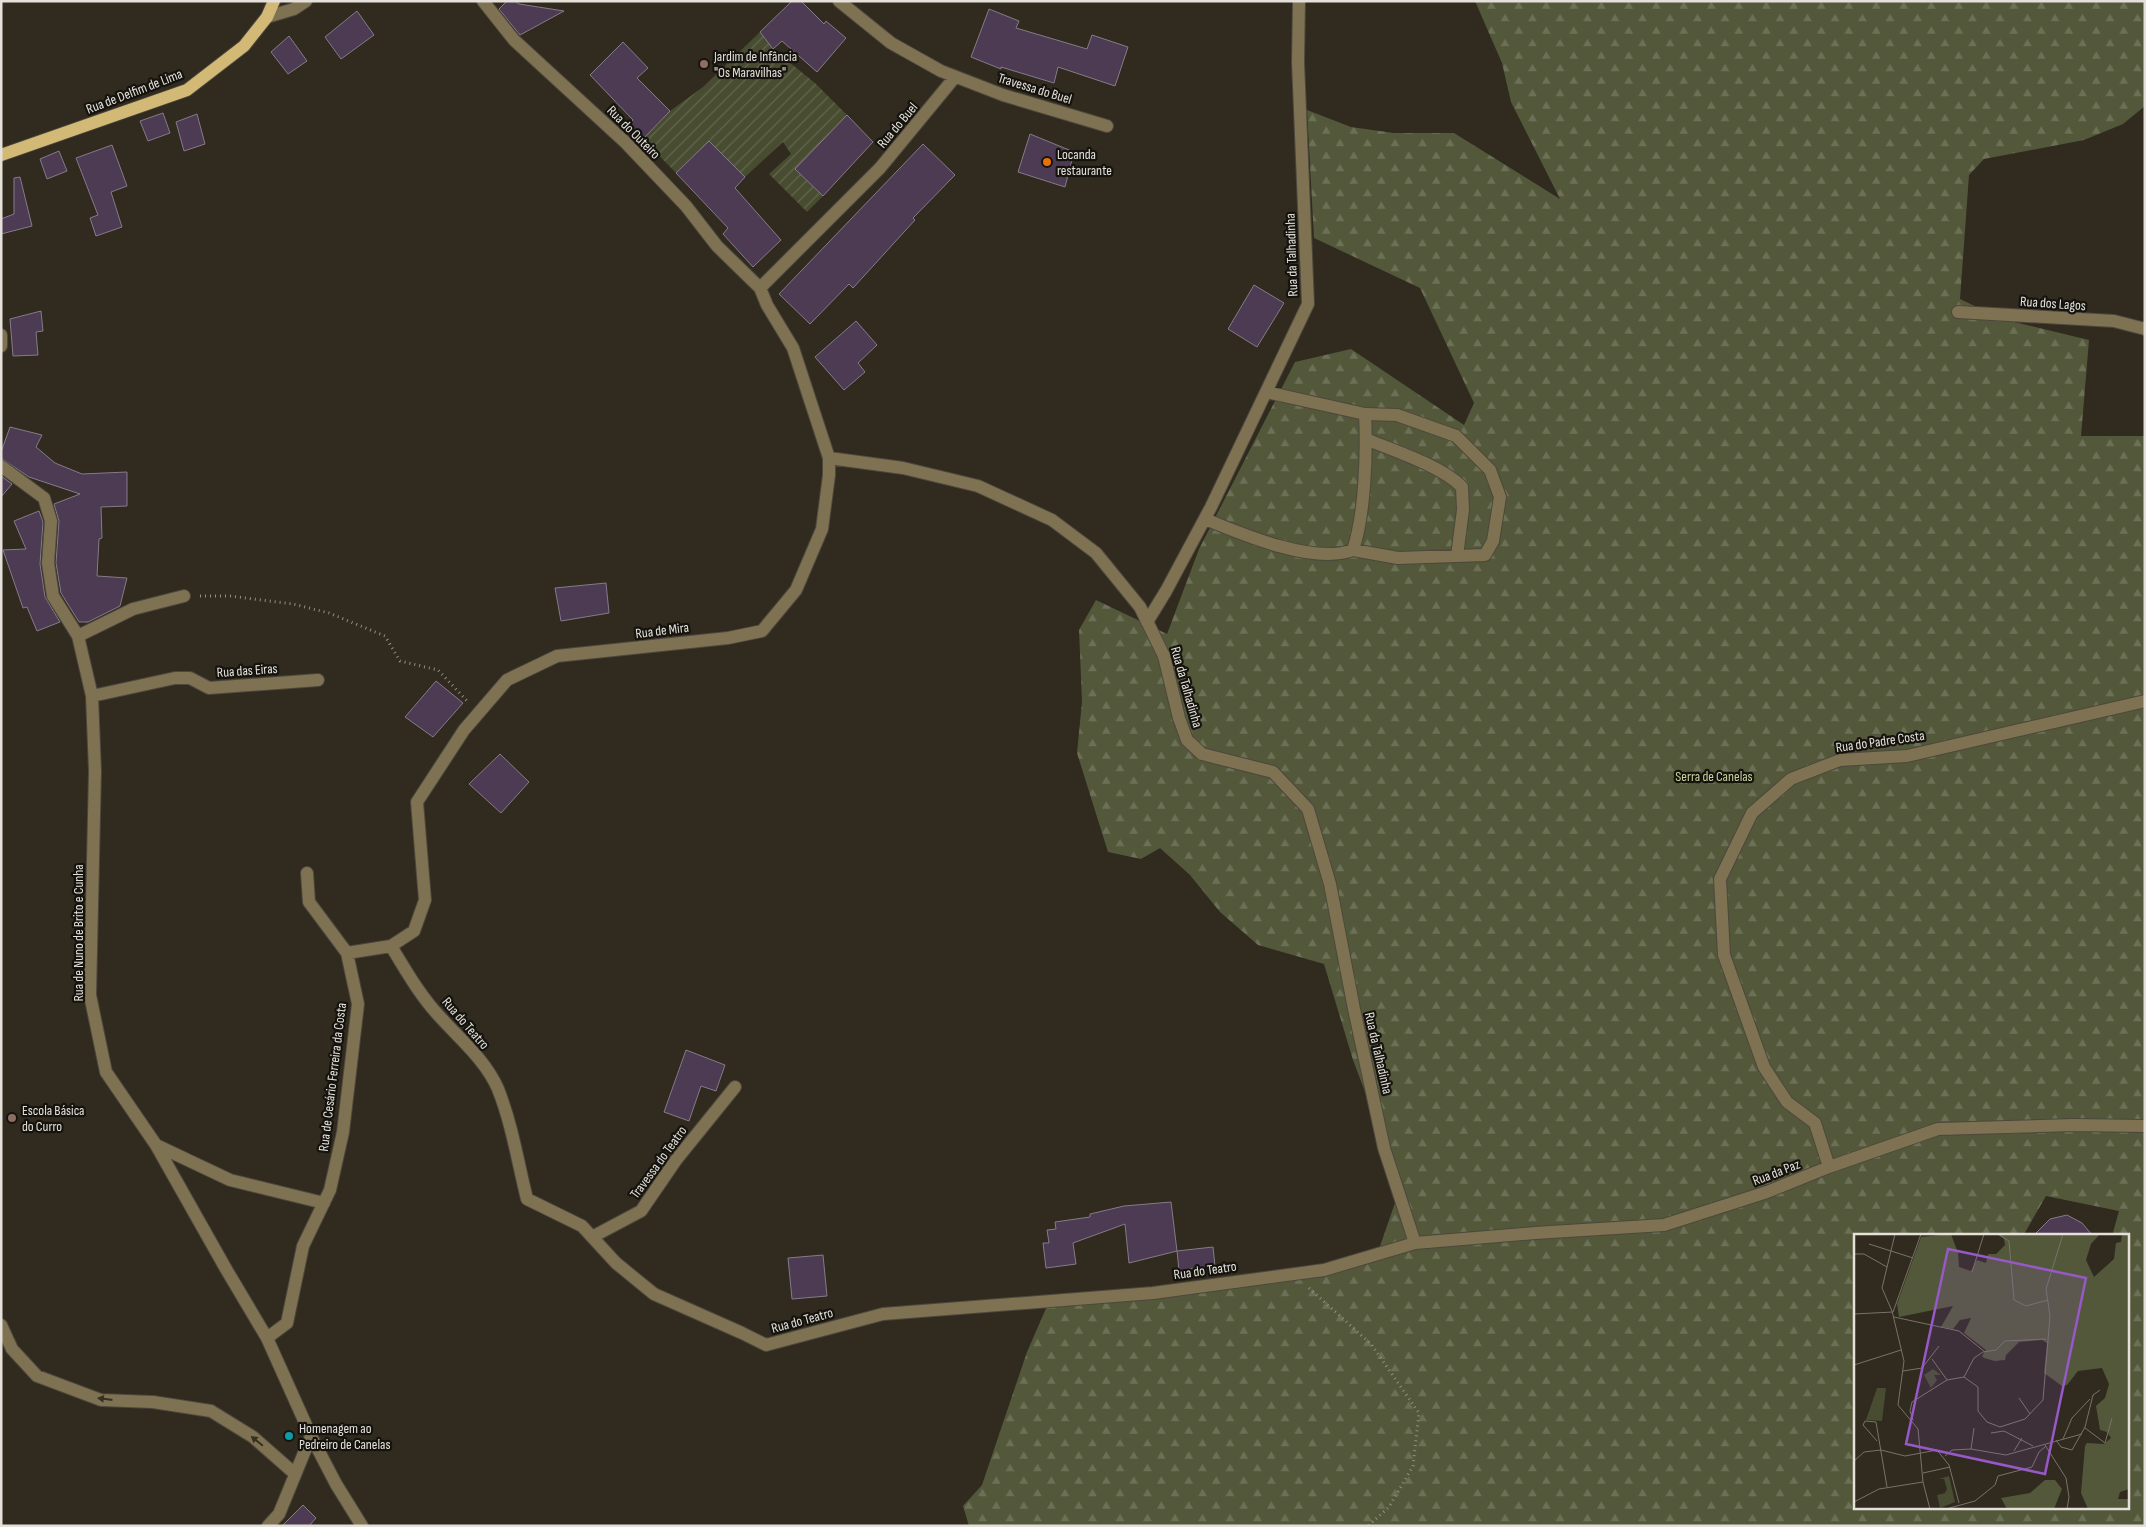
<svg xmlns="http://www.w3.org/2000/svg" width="2146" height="1527" viewBox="0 0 2146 1527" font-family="'Sofia Sans Condensed',sans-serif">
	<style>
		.forest { fill: url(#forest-firs); fill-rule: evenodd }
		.garden { fill: url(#garden-furrows) }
		.building { fill: #4c3b53; stroke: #847c88 }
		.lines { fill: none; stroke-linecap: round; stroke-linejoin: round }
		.minor-casing { stroke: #4d473d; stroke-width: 14 }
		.major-casing { stroke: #4d473d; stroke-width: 14 }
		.path { stroke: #938e85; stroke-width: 3; stroke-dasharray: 1 4; stroke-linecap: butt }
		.minor { stroke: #7e7252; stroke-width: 12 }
		.major { stroke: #d2b976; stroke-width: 12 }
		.oneway { fill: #343022 }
		.education-dot { fill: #8d6e63; stroke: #15130e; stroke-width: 2 }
		.food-dot { fill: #e8710a; stroke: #15130e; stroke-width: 2 }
		.culture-dot { fill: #0f9aa8; stroke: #15130e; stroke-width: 2 }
		.labels { text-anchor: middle; stroke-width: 4.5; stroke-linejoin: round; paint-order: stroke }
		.poi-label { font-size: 14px; fill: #e5e1da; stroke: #15130e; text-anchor: start }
		.street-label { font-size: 14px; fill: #e5e1da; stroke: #15130e }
		.park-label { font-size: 14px; fill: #cad49b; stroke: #15130e }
		.inset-road { fill: none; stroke: #78736a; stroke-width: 1 }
		.view { fill: #9659c6; fill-opacity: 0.15; stroke: #9659c6; stroke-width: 2.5 }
		.inset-edge { fill: none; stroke: #e5e1da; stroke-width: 2.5 }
	</style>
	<defs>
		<pattern id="forest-firs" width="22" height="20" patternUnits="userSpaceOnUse" patternTransform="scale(1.25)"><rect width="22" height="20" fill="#53583a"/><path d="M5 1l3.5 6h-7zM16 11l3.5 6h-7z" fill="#6c7056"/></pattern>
		<pattern id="garden-furrows" width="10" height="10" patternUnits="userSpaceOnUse" patternTransform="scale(1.25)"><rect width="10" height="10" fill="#484d31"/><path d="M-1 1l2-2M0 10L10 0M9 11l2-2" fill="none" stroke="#62664e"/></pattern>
	</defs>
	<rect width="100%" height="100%" fill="#302a1f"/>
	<!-- forest -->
	<path class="forest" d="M1475 1H2145V106L2123 124 2084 140 1984 159 1969 175 1960 299 2002 319 2089 340 2081 436H2145V1526H969L963 1506 982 1485 1027 1352 1051 1297 1206 1290 1378 1252 1397 1197 1381 1134 1353 1060 1324 964 1258 945 1220 912 1190 875 1160 848 1141 859 1108 852 1077 753 1082 702 1079 630 1096 600 1167 634 1199 549 1295 362 1351 349 1464 425 1474 403 1420 288 1314 238 1307 110 1351 127 1394 133H1454L1560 199 1511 102 1502 63ZM2046 1196 2119 1211 2112 1236H2127V1508H1855V1236H2023Z"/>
	<!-- garden -->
	<path class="garden" d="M760 32 773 49 815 83 847 115 795 169 823 196 807 212 769 174 791 154 783 142 745 177 709 141 676 173 643 139 670 111 703 87Z"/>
	<!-- building -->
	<path class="building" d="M507 1H515L519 4 564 11 520 35 499 9Z
		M792 1H801L824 24 826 21 846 38 817 72 782 41 773 49 760 32Z
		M989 9 1019 21 1016 28 1087 49 1092 35 1128 47 1115 86 1058 67 1054 83 1001 67V69L971 57Z
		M357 11 374 35 341 59 325 37Z
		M289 36 307 61 288 74 271 52Z
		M623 42 648 68 637 78 670 111 643 139 629 125 633 120 590 75Z
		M163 113 170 133 148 141 140 121Z
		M197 114 205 144 184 151 176 122Z
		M847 115 873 142 823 196 795 169Z
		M1030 134 1074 152 1065 187 1018 172Z
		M709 141 745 177 735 188 781 240 753 267 723 234 728 228 676 173Z
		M923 144 955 175 913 218 915 220 853 288 849 284 810 324 779 294Z
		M112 145 127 186 111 192 122 227 96 236 90 218 98 215 76 158Z
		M59 151 67 171 47 179 40 159Z
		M20 177 32 226 1 234V219L14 214V178Z
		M1254 285 1284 303 1257 347 1228 329Z
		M41 311 43 331 36 332 38 355 13 356 10 319Z
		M856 321 877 345 858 363 865 372 844 390 815 357Z
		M10 427 42 435 36 447 55 463 82 474 127 472V506L101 507 102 538 99 539 97 576 127 578 120 606 88 622H79L61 593 56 563 59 521 54 504 80 494 29 477 1 458V452Z
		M1 476 12 484 1 497Z
		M39 511 43 522 40 564 45 597 60 622 37 631 27 607 23 608 3 550 26 549 14 521Z
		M606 583 609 613 561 621 555 588Z
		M436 681 463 703 433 737 405 717Z
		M500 754 529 782 501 813 469 784Z
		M686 1050 725 1065 716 1091 701 1086 689 1121 664 1112Z
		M1171 1202 1177 1251 1129 1263 1125 1224 1073 1243 1076 1264 1046 1268 1043 1243H1049L1047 1230 1056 1229 1055 1222 1090 1217V1214L1124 1206Z
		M2067 1215 2082 1223 2093 1236H2033L2050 1219Z
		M1213 1247 1215 1266 1179 1270 1177 1251Z
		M823 1255 827 1296 792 1299 788 1258Z
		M303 1505 316 1518 309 1526H282Z"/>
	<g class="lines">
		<!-- minor casing -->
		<g class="minor-casing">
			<path id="minor" d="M839 1 891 43 941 71 1003 95 1107 126
				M267 17 294 9 306 1
				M760 288 880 168 955 77
				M1958 312 2114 321 2145 329
				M1 335V346
				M1266 392 1365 414 1397 415 1456 436 1490 470 1500 497 1493 541 1485 555 1398 558 1353 550
				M1366 439C1394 451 1442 466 1462 487L1463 510 1457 556
				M829 458 903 468 978 486 1052 520 1096 553 1140 607 1164 656 1179 718 1187 740 1202 754 1273 772 1308 809 1330 884 1354 1009 1384 1148 1415 1243
				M1 466 44 498 51 521 48 563 53 596 78 636 92 696 95 771 90 995 106 1072 156 1145 226 1269 267 1338 311 1436 336 1484 362 1526
				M1205 519C1241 534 1314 565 1353 550 1365 514 1367 453 1365 414
				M1147 622 1166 591 1211 507 1308 304 1298 62 1299 1
				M78 636 133 609 184 596
				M92 696 175 678H190L209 688 318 680
				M391 946C406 971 421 997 441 1018 461 1040 486 1061 498 1089 512 1124 518 1163 527 1199L582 1226 616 1263 654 1294 742 1333 766 1345 883 1314 1153 1293 1324 1270 1415 1243 1535 1233 1664 1225 1767 1192 1829 1167 1938 1129 2073 1125 2145 1126
				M347 953 391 946 414 931 425 900 417 802 464 730 507 680 557 656 728 638 762 631 796 590 822 529 829 475V458L793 348 767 305 760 288 717 246 686 206 625 142 514 40 483 1
				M156 1145 230 1180 324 1203
				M1829 1167 1815 1123 1787 1102 1764 1067 1724 955 1720 879 1752 813 1791 779 1840 760 1907 756 2145 701
				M592 1237 641 1211 676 1160 735 1087
				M1 1325 12 1349 37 1376 101 1400 153 1402 211 1411 253 1437 294 1473
				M267 1338 287 1323 303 1246 330 1190 343 1132 358 1004 347 953 309 902 307 873
				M268 1526 279 1514 311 1436"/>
		</g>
		<!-- major casing -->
		<g class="major-casing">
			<path id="major" d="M1 155 187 90 244 46 267 17 274 1"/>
		</g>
		<!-- path -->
		<path class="path" d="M200 596H230L293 604 329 613 385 636 400 661 438 670 468 702
			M1309 1288 1371 1344 1419 1413 1413 1466 1389 1507 1368 1526"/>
		<!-- minor -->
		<use href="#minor" class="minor"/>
		<!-- major -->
		<use href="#major" class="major"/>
	</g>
	<!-- one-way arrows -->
	<defs><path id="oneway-solid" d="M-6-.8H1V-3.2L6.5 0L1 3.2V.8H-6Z" transform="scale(1.25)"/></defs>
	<g class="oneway">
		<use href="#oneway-solid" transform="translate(105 1399) rotate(-173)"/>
		<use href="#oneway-solid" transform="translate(257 1441) rotate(-141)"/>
	</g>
	<!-- markers -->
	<g class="education-dot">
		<circle cx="704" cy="64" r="5"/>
		<circle cx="12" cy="1118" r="5"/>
	</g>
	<circle class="food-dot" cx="1047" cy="162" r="5"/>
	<circle class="culture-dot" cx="289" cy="1436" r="5"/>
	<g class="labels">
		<!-- poi labels -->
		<g class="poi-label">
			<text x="714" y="61">Jardim de Infância<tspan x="714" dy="16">"Os Maravilhas"</tspan></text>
			<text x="1057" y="159">Locanda<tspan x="1057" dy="16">restaurante</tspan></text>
			<text x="22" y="1115">Escola Básica<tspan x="22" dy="16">do Curro</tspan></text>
			<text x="299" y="1433">Homenagem ao<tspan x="299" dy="16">Pedreiro de Canelas</tspan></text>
		</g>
		<!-- street labels -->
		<g class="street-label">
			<text transform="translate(1035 88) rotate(17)" y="5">Travessa do Buel</text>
			<text transform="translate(134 91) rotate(-21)" y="5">Rua de Delfim de Lima</text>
			<text transform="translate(897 125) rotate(-50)" y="5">Rua do Buel</text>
			<text transform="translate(634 132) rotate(45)" y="5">Rua do Outeiro</text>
			<text transform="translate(1291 255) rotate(-92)" y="5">Rua da Talhadinha</text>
			<text transform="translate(2053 303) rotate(4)" y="5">Rua dos Lagos</text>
			<text transform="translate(662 630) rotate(-7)" y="5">Rua de Mira</text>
			<text transform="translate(247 670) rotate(-4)" y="5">Rua das Eiras</text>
			<text transform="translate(1187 687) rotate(74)" y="5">Rua da Talhadinha</text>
			<text transform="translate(1880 741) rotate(-8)" y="5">Rua do Padre Costa</text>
			<text transform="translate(78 933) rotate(-90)" y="5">Rua de Nuno de Brito e Cunha</text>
			<text transform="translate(466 1023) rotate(49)" y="5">Rua do Teatro</text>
			<text transform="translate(1379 1053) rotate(77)" y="5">Rua da Talhadinha</text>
			<text transform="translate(332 1077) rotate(-83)" y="5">Rua de Cesário Ferreira da Costa</text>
			<text transform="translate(658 1162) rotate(-54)" y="5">Travessa do Teatro</text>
			<text transform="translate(1776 1172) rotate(-21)" y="5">Rua da Paz</text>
			<text transform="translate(1205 1270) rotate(-8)" y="5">Rua do Teatro</text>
			<text transform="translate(802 1320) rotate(-15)" y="5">Rua do Teatro</text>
		</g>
		<!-- park labels -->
		<g class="park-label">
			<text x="1714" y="781">Serra de Canelas</text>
		</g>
	</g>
	<!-- overview -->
	<g transform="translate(1854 1234)">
		<rect width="275" height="275" fill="#302a1f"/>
		<path d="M95 242 101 268 86 274 83 261 91 259 93 255 90 245H85Z" fill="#484d31"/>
		<path d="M97 0 104 19 105 33 117 37 123 26 132 29 134 20H142L151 11 150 5 143 0H246L237 10 232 26 240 43 260 25 262 9 267 8 268 0H275V255L266 258 264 265H275V275H234L227 259 231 212 233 209 250 210 257 204 253 198 246 196 242 172 251 164 255 150 248 134 224 137 213 151 208 152 190 139 193 109 188 106 165 108 152 121 151 126 141 127 130 124 128 122 132 116 110 99 117 84 106 86 99 95 87 93 99 72 45 83 43 70 67 3ZM191 246H201L208 255 200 275H153L147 264 176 259Z" fill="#53583a"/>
		<path d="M79 135 87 141H80L83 146 77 154 70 141Z" fill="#484d31"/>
		<path d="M23 154H32L28 187 12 186Z" fill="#484d31"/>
		<path class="inset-road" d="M41 0 28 54 38 77 50 127 44 171 64 195 69 248 76 275M144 0 155 7 160 66 172 72 194 66M15 10 59 24M0 20H10L33 33M118 38 130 0M0 80 39 78 67 0M40 83 105 97 131 118M78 125 93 146M0 131 47 116M49 137 68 134 85 112M110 143 120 124 129 118 142 116 151 107 192 105M165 164 176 180M59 186 56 177 58 168 93 146 110 143 124 153V177L133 188 146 193M146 193 171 185 189 166 196 82 192 55 209 0M231 194 251 209 258 184M137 199 150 197 179 212M209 205 218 184 236 165M202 206 207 213 218 216 231 193 239 161 246 156M23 207 9 191 11 187 22 188 33 253M191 211 212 244 215 263 213 275M117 215 120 194M160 217 168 204M91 222 98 216 117 215 152 221 228 200M0 227 10 218 27 216 51 222 83 216 95 231 105 269M69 239 96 233M0 268 25 255 69 248M92 275 121 267 141 251 144 242 178 233 185 218 192 212"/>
		<path class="view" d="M94 15 232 44 191 240 52 210Z"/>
		<rect width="275" height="275" class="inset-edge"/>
	</g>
	<!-- border -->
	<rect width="2146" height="1527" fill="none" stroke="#e5e1da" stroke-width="5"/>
</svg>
